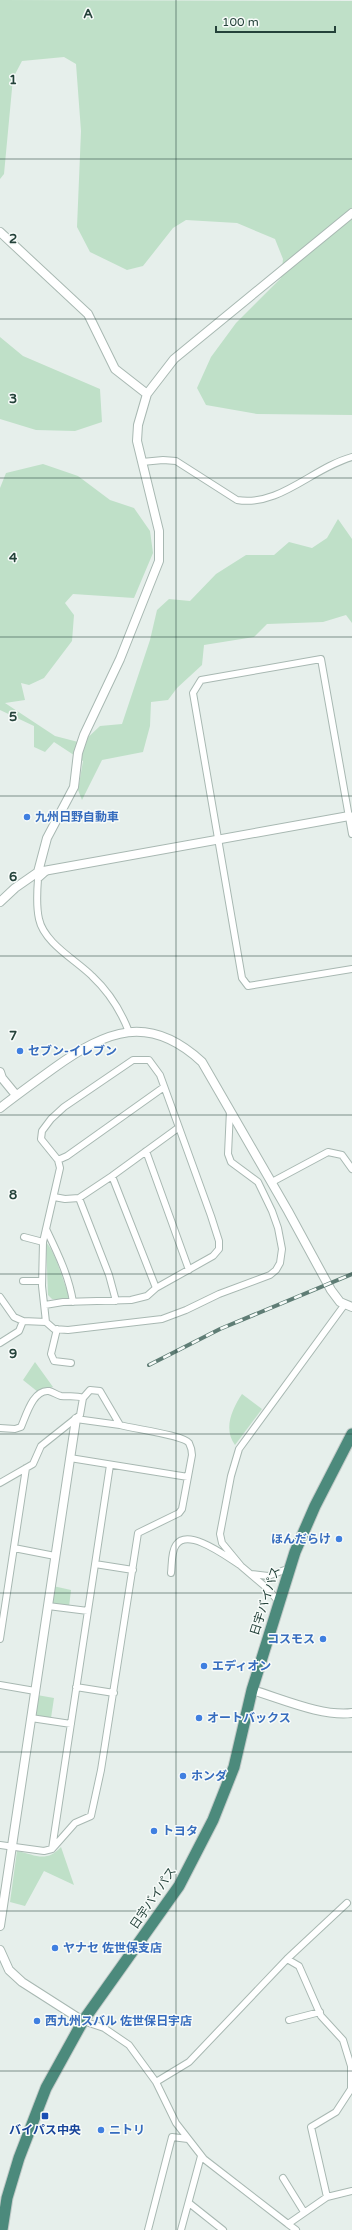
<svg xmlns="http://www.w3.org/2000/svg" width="352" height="2230" viewBox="0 0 352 2230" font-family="'Varela Round','Noto Sans JP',sans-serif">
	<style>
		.green { fill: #bfe0c8 }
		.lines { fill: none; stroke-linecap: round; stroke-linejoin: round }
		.minor-casing { stroke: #a8b8b2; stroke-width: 8 }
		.tertiary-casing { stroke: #a8b8b2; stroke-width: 10 }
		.trunk-casing { stroke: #c2cac8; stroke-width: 13 }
		.minor { stroke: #fff; stroke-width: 6 }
		.tertiary { stroke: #fff; stroke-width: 8 }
		.trunk { stroke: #4c8a7c; stroke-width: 11 }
		.rail-casing { stroke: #5f7d75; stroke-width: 4 }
		.rail { stroke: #f7fbf9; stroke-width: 2.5; stroke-dasharray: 8; stroke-linecap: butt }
		.grid { fill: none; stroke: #24423a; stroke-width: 1; stroke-opacity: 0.55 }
		.shop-dot { fill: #3f7fe0; stroke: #f7fbf9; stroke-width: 1.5 }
		.transit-dot { fill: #1a4fb4; stroke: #f7fbf9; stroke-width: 1.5 }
		.labels { text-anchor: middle; stroke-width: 3; stroke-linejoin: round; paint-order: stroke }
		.shop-label { font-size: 12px; font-weight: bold; fill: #366cbe; stroke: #f7fbf9; text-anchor: start }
		.street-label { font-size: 12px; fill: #24423a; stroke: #f7fbf9 }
		.transit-label { font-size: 12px; font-weight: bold; fill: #164399; stroke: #f7fbf9 }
		.grid-label { font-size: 13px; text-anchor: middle; font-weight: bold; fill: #24423a; stroke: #f7fbf9; stroke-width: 3; stroke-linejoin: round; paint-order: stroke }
	</style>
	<rect width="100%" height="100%" fill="#e6efeb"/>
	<!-- green -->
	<path class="green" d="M0 0 352 1V415L257 414 206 405 197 388 211 357 236 323 281 278 283 259 275 239 237 223 186 220 173 228 143 266 127 270 90 252 77 227 81 131 76 64 64 57 22 61 13 78 4 174 0 179Z
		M0 337 23 356 100 389 102 422 75 431 36 430 0 419Z
		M43 464 78 476 110 500 134 508 150 531 153 553 134 598 73 594 65 603 74 615 72 641 44 678 29 685 21 683 25 700 5 703 55 736 82 743 100 726 122 724 150 640 157 610 169 599 190 601 216 574 246 555H274L289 542 312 548 327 538 338 519 352 539V623L346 615 323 622 267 624 254 637 204 645 202 665 177 688 168 700 151 702 150 726 143 752 102 760 82 800 78 790 83 761 54 742 45 752 34 747V726L0 710V488L6 473Z
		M46 1242C58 1257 61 1277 69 1295L67 1300 52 1299 48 1295Z
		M35 1362 53 1387 38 1392 23 1380Z
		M242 1394 262 1409 235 1445C223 1429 232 1409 242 1394Z
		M53 1586 71 1590 69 1607 51 1604Z
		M37 1695 54 1698 51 1718 34 1715Z
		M61 1847 74 1885 44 1871 25 1906 10 1902 17 1851C36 1855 46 1863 61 1847Z"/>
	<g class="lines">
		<!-- minor casing -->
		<g class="minor-casing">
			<path id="minor" d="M142 462 163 460 176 461 237 500C280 507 312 468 352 457
				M352 834 321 659 201 680 193 693 242 978 248 986 352 969
				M48 870 38 879C37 892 36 906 39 919 44 943 76 960 92 976 109 992 121 1011 129 1032
				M146 1151 189 1270
				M58 1160 67 1156 164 1087
				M112 1176 156 1288
				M272 1182 328 1152 342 1155 352 1169
				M54 1197 65 1199 79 1198 112 1176 178 1128
				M79 1198 109 1275 116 1301
				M46 1229C57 1252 69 1276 73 1302
				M24 1237 43 1242
				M23 1281H42
				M0 1297 14 1317 23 1321 46 1322 54 1329 68 1330 162 1319 186 1310 219 1294 270 1275 276 1270 280 1263 282 1249 278 1228 272 1211 258 1182 231 1162 228 1154 230 1110
				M45 1305 63 1302 131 1300 147 1296 156 1288 213 1256 219 1249V1241L211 1216 160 1075 149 1060H133L64 1107 51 1119 42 1131 41 1139 58 1160 60 1168 43 1242 42 1286 46 1322
				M57 1329 51 1354 54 1361 71 1363
				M0 1343 19 1331 23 1321
				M76 1419 120 1425
				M0 1428 15 1429 21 1427C26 1416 33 1389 49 1391 53 1392 57 1395 61 1396 69 1397 75 1395 83 1398
				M70 1458 188 1477
				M0 1483 33 1464 41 1446 80 1415 83 1398 90 1390 100 1391 120 1425C134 1429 183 1435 189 1443 191 1447 192 1451 192 1455L182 1509 179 1513 138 1533 101 1770 91 1816 75 1823 52 1849 44 1851 0 1845
				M14 1548 55 1556
				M95 1564 133 1570
				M171 1573C172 1565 171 1552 176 1545 188 1527 227 1557 240 1565
				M251 1574 268 1576 290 1568
				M278 1601 268 1589 241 1566 222 1543 220 1534 231 1476 239 1449 345 1304
				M48 1606 88 1611
				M0 1639 26 1468
				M0 1685 35 1691
				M76 1687 114 1693
				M31 1718 71 1724
				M52 1849 110 1465
				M287 1959 299 1966 321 2016 343 2040 351 2066V2089L336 2112 311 2127 327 2197
				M289 2020 320 2012
				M83 2021 104 2028 129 2045 156 2082 176 2123 204 2159 288 2224 327 2197 352 2191
				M156 2082 189 2062 287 1959 347 1903
				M283 2178 304 2212
				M189 2203 223 2230
				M288 2224 296 2230
				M148 2230 172 2137 188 2139
				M181 2230 201 2156"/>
		</g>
		<!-- tertiary casing -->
		<g class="tertiary-casing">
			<path id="tertiary" d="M0 232 88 314 115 369 147 394
				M38 872 47 838 74 787 78 753 84 735 120 659 159 561V531L137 441 138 425 147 394 174 359 352 213
				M0 902 15 888 38 872 349 816
				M0 1072 2 1078 16 1095
				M0 1108C18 1094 36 1081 54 1068 107 1030 149 1013 202 1062L288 1211 331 1290 340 1302 352 1307
				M252 1690C280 1698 322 1717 352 1713
				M0 1926 76 1419
				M0 1950 9 1970 22 1982 83 2021"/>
		</g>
		<!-- trunk casing -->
		<g class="trunk-casing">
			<path id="trunk" d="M2 2230 7 2198 19 2158 46 2088 83 2021 179 1886 213 1820 234 1767 252 1690 295 1552 315 1506 352 1434"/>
		</g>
		<!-- minor -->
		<use href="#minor" class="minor"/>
		<!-- tertiary -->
		<use href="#tertiary" class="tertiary"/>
		<!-- trunk -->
		<use href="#trunk" class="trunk"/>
		<!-- rail casing -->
		<g class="rail-casing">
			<path id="rail" d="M149 1365 220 1329 352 1274"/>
		</g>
		<!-- rail -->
		<use href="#rail" class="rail"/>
	</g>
	<!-- grid -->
	<path class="grid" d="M176 0V2230M0 159H352M0 319H352M0 478H352M0 637H352M0 796H352M0 956H352M0 1115H352M0 1274H352M0 1434H352M0 1593H352M0 1752H352M0 1911H352M0 2071H352"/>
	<!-- markers -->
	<g class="shop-dot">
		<circle cx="27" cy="817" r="4"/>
		<circle cx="20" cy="1051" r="4"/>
		<circle cx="339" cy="1539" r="4"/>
		<circle cx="323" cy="1639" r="4"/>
		<circle cx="204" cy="1666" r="4"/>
		<circle cx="199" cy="1718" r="4"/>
		<circle cx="183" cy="1776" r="4"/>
		<circle cx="154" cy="1831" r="4"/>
		<circle cx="55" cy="1948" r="4"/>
		<circle cx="37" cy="2021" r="4"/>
		<circle cx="101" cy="2130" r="4"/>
	</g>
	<rect class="transit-dot" x="41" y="2112" width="8" height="8" rx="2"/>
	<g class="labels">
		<!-- shop labels -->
		<g class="shop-label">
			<text x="35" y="821">九州日野自動車</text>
			<text x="28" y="1055">セブン-イレブン</text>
			<text x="331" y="1543" text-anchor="end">ほんだらけ</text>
			<text x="315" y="1643" text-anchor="end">コスモス</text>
			<text x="212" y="1670">エディオン</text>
			<text x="207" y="1722">オートバックス</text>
			<text x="191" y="1780">ホンダ</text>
			<text x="162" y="1835">トヨタ</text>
			<text x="63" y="1952">ヤナセ 佐世保支店</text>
			<text x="45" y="2025">西九州スバル 佐世保日宇店</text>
			<text x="109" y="2134">ニトリ</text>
		</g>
		<!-- street labels -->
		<g class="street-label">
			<text transform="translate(265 1601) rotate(-72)" y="4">日宇バイパス</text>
			<text transform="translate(153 1898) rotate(-56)" y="4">日宇バイパス</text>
		</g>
		<!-- transit labels -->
		<g class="transit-label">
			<text x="45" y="2134">バイパス中央</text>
		</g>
	</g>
	<g class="grid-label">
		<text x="88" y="18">A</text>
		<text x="13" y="84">1</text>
		<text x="13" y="243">2</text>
		<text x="13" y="403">3</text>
		<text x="13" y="562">4</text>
		<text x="13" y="721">5</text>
		<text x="13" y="881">6</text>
		<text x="13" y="1040">7</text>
		<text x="13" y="1199">8</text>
		<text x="13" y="1358">9</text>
	</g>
	<!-- scale -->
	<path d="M216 26v6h119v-6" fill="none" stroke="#24423a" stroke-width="2"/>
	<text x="222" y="26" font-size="12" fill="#24423a" stroke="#f7fbf9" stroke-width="3" paint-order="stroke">100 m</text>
</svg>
